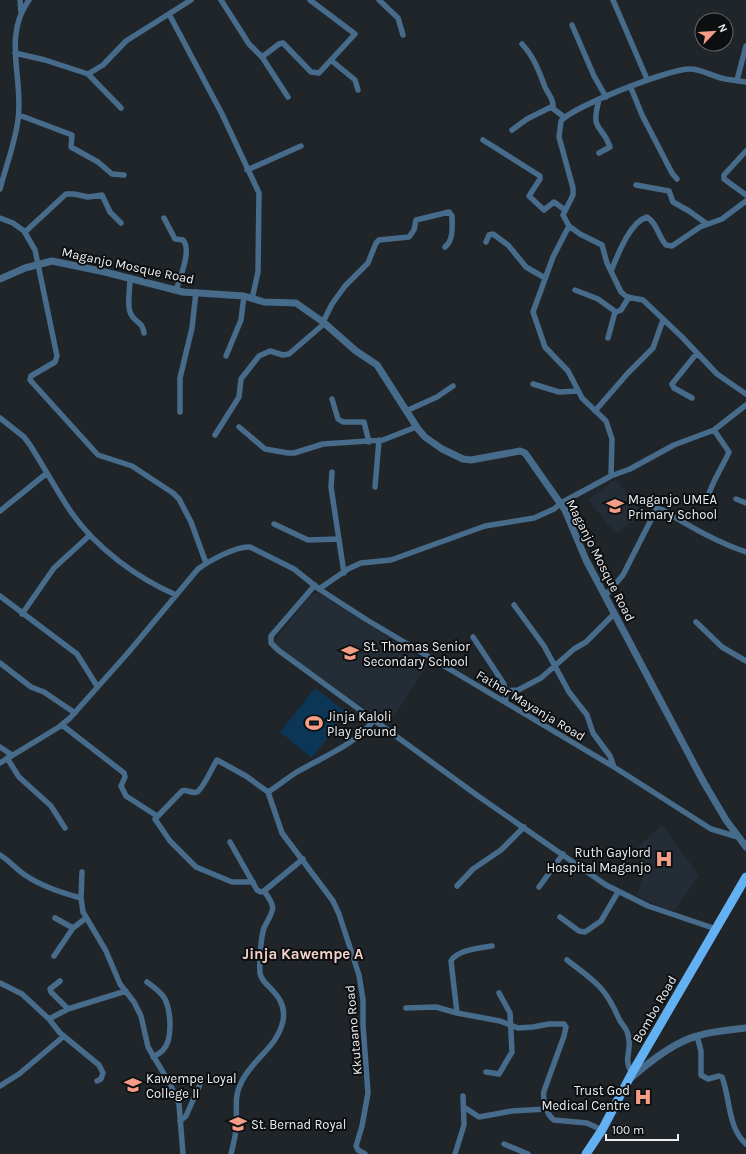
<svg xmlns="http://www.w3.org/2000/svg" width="746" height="1154" viewBox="0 0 746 1154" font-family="Karla,sans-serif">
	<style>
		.built { fill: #242d36 }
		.pitch { fill: #0b3656 }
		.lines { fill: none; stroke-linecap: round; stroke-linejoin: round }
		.minor { stroke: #476b8a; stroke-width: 5.5 }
		.tertiary { stroke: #476b8a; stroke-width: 7 }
		.primary { stroke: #63b1f3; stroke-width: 9 }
		.labels { text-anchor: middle; stroke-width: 4; stroke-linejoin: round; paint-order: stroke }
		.street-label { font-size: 13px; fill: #eceff2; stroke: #0c0e10 }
		.poi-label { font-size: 13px; fill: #eceff2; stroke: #0c0e10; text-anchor: start }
		.quarter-label { font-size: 15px; font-weight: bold; fill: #f5d3ca; stroke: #0c0e10 }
	</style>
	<rect width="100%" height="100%" fill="#202529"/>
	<!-- built -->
	<path class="built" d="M615 479 642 513 616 534 588 500Z
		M316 593 327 598 429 663 388 725 273 644 308 597Z
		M662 825 699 875 675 910 662 908 637 896 645 870 637 848Z"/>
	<!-- pitch -->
	<path class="pitch" d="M315 688 347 713 312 758 280 732Z"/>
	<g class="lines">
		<!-- minor -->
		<path class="minor" d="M20 0 21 12
			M221 0 249 44 262 57 288 97
			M379 0 398 18 403 35
			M613 0 647 79
			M169 14 222 114 259 193 258 272 252 299
			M572 25 594 76 606 97
			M522 44C534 57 539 71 545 87 548 94 554 99 553 107
			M15 53 45 60 88 74 121 108
			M262 57 279 44 283 43 311 72 319 73 355 34 310 0
			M332 61 355 80 358 90
			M88 74 103 65 126 41 191 0
			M737 80 746 46
			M631 88 642 115 672 173 677 179
			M19 115 72 135 71 147 98 162 112 174 124 175
			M512 130 527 119 551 107 564 117
			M483 140 540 176V179L529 196 544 210 554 202 565 210
			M746 151 724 175V179L746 195
			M599 153 610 147C602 123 590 133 599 100
			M247 170 301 146
			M636 185 669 191 673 202 689 211 707 224
			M0 189C6 166 15 143 18 120 24 79 2 37 29 0
			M0 218 13 223 24 231 35 250 57 356 55 362 31 376 30 380 98 455 132 466 173 493 179 499 191 522 206 563
			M164 218 175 239 183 240C192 250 180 278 176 290
			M569 226 580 234 602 245 607 263 621 292 627 297 643 300 682 337 717 374 746 394
			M25 232 66 194H74L88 197 102 195 110 212 121 223
			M486 242 489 235 493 234 508 245 526 267 545 278
			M612 269C618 254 630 222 647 217 657 223 658 236 666 245L672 246 700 227 722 219 746 201
			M130 279C130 289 127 304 130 312 133 322 143 321 144 333
			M575 290 598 299 616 312 621 310 629 297
			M323 322 332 304 345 286 368 263 376 243 379 240 409 237 414 230 416 220 449 212 452 216C452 226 454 240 445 247
			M608 338 615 312
			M226 356 241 320 244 296
			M533 384 559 392 578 391
			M692 398 674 388 672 384 697 353
			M332 399 338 419 343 422H364L369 442
			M406 411 437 397 453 386
			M595 411 628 373 653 348 663 320
			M180 412V378L192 328 196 292
			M0 418 24 437 30 445C44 467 57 491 71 512 96 548 137 578 176 595
			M239 427 265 449 288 453H294L323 444 383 440 416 427
			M215 435 239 397 241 379 259 356 270 351 283 355 289 354 325 323
			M332 472 331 487 344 573
			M611 476 630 469 674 445 714 430 746 405
			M375 487 379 440
			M736 499 746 503
			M707 500C711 483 722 468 729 452L714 430
			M0 511 47 473
			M274 524 308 540 339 539
			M315 585 271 636V643L278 650 478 796 606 885 648 906 716 929
			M319 589 348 569 361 563 391 560 485 526 534 518 554 509 561 503 611 476 612 439 606 421 582 398 568 371 545 347 533 312 553 257 569 226 563 215 573 195V188L559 137 561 121C574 106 669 69 690 69 702 69 713 77 725 79 732 80 739 81 746 82
			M0 596 77 654 97 686
			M605 596 623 575 657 508 663 510C690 527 716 542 746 552
			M514 605 544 646 569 692 587 715 593 733 610 756 614 767
			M22 614 54 568 90 535
			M696 622 722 647 746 661
			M473 637 504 684 506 703
			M0 663 31 687 44 692 75 713
			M506 691 518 690 541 678 574 649 586 642 614 614
			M62 725 124 773 125 777 121 786 126 796 157 816
			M0 747 12 755
			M7 758 19 777 51 806 65 828
			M0 763 59 727 70 718 127 654 198 569C209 561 236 546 250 547L294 569 319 589 367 620 614 767 711 829 738 837
			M268 792C278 786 287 778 297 772 324 756 354 746 374 720
			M230 842 257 890 261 892 264 891
			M0 855C10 861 16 869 25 875 41 886 62 893 81 898L83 912 106 951 120 984 134 1002 141 1016 148 1047 170 1084 179 1104 183 1154
			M253 882H232L196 867 170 841 155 819 182 791C187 789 192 794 197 792 203 789 213 766 217 760L246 776 268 792 282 833 333 901 339 914 359 975 363 1000V1025L368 1093 362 1126 356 1146 358 1150 365 1154
			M457 886 473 869 501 850 524 827
			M539 887 563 854
			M81 898 82 872
			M560 917 579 931 585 932 601 921 618 892
			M55 918 73 928 86 918
			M54 956 73 928
			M567 960C594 981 605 986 619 1019 622 1025 627 1028 628 1035 633 1052 622 1057 632 1073
			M60 981 50 989 51 992 68 1009
			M147 982C154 987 161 992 165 999 171 1012 173 1040 163 1050 161 1053 156 1055 153 1057
			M0 983 22 994 49 1019 60 1033 99 1065 103 1073 101 1079 97 1081
			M406 1008 436 1007 457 1013 500 1021 518 1028 533 1027 549 1024H564L566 1027 564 1036 544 1091C542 1100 547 1115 554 1120L587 1123 602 1130
			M457 1013 451 961C457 950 480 948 492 946
			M49 1019 68 1009 126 991
			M697 1036 701 1051V1075L708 1079 719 1076 722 1077C731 1101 727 1126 746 1144
			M486 1072 499 1074 512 1052 510 1013 499 993
			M0 1086 19 1074 64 1036
			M464 1107 479 1117 512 1111 547 1109
			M180 1121 186 1116 201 1082
			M504 1144 528 1154
			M231 1154C233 1146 235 1138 236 1130 238 1114 233 1098 241 1083 252 1059 277 1048 283 1021 288 994 261 986 260 973 259 964 261 936 264 928 273 909 278 910 264 891L303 859
			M455 1154 464 1125 463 1096"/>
		<!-- tertiary -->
		<path class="tertiary" d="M0 279 25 268 52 261 105 272 183 292 244 296 264 302 296 303 323 322 356 351 377 365 418 429 425 437 442 449 463 459 471 460 520 451 525 453 565 510 586 560 703 781 726 820 746 847
			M631 1078C648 1063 675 1042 697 1036 712 1031 730 1030 746 1028"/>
		<!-- primary -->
		<path class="primary" d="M586 1154 602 1130 632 1073 746 877"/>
	</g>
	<!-- icons -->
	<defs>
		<g id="school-bare" transform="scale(1.38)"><path d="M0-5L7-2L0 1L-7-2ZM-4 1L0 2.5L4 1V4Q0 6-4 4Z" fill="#f49e87" stroke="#0c0e10" stroke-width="2.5" paint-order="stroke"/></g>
		<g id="stadium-bare" transform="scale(1.38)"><path d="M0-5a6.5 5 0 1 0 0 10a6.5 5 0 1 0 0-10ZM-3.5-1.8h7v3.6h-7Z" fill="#f49e87" stroke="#0c0e10" stroke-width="2.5" paint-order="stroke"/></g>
		<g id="hospital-bare" transform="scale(1.38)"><path d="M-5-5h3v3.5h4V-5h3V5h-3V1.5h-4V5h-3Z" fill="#f49e87" stroke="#0c0e10" stroke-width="2.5" paint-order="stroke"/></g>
	</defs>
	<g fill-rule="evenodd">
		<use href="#school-bare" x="615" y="506"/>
		<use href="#school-bare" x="350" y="653"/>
		<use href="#stadium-bare" x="314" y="723"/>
		<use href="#hospital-bare" x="664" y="859"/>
		<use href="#school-bare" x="133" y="1085"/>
		<use href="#hospital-bare" x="643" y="1097"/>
		<use href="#school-bare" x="238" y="1124"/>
	</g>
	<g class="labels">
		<!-- street labels -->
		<g class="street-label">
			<text transform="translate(128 265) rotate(12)" y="5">Maganjo Mosque Road</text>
			<text transform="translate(601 560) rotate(63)" y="5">Maganjo Mosque Road</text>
			<text transform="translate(531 705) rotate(31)" y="5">Father Mayanja Road</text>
			<text transform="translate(654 1009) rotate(-60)" y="5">Bombo Road</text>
			<text transform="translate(353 1030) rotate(-95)" y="5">Kkutaano Road</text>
		</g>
		<!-- poi labels -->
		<g class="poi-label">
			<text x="628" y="504">Maganjo UMEA<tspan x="628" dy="15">Primary School</tspan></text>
			<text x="363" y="651">St. Thomas Senior<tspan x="363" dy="15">Secondary School</tspan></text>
			<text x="327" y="721">Jinja Kaloli<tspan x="327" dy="15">Play ground</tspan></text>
			<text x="651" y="857" text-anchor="end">Ruth Gaylord<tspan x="651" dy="15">Hospital Maganjo</tspan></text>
			<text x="146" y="1083">Kawempe Loyal<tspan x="146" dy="15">College II</tspan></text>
			<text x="630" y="1095" text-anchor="end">Trust God<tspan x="630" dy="15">Medical Centre</tspan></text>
			<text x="251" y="1129">St. Bernad Royal</text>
		</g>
		<!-- quarter labels -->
		<g class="quarter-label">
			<text x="303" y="959">Jinja Kawempe A</text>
		</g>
	</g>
	<!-- north arrow -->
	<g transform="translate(714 32) rotate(65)"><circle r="19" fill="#0c0e10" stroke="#66686a"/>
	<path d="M0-3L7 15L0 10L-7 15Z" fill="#f49e87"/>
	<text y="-6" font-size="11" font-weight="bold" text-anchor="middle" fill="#eceff2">N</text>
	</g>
	<!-- scale -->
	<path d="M606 1134v6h72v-6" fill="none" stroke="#eceff2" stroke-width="2"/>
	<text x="612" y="1134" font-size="12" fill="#eceff2" stroke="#0c0e10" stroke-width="3" paint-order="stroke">100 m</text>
</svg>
